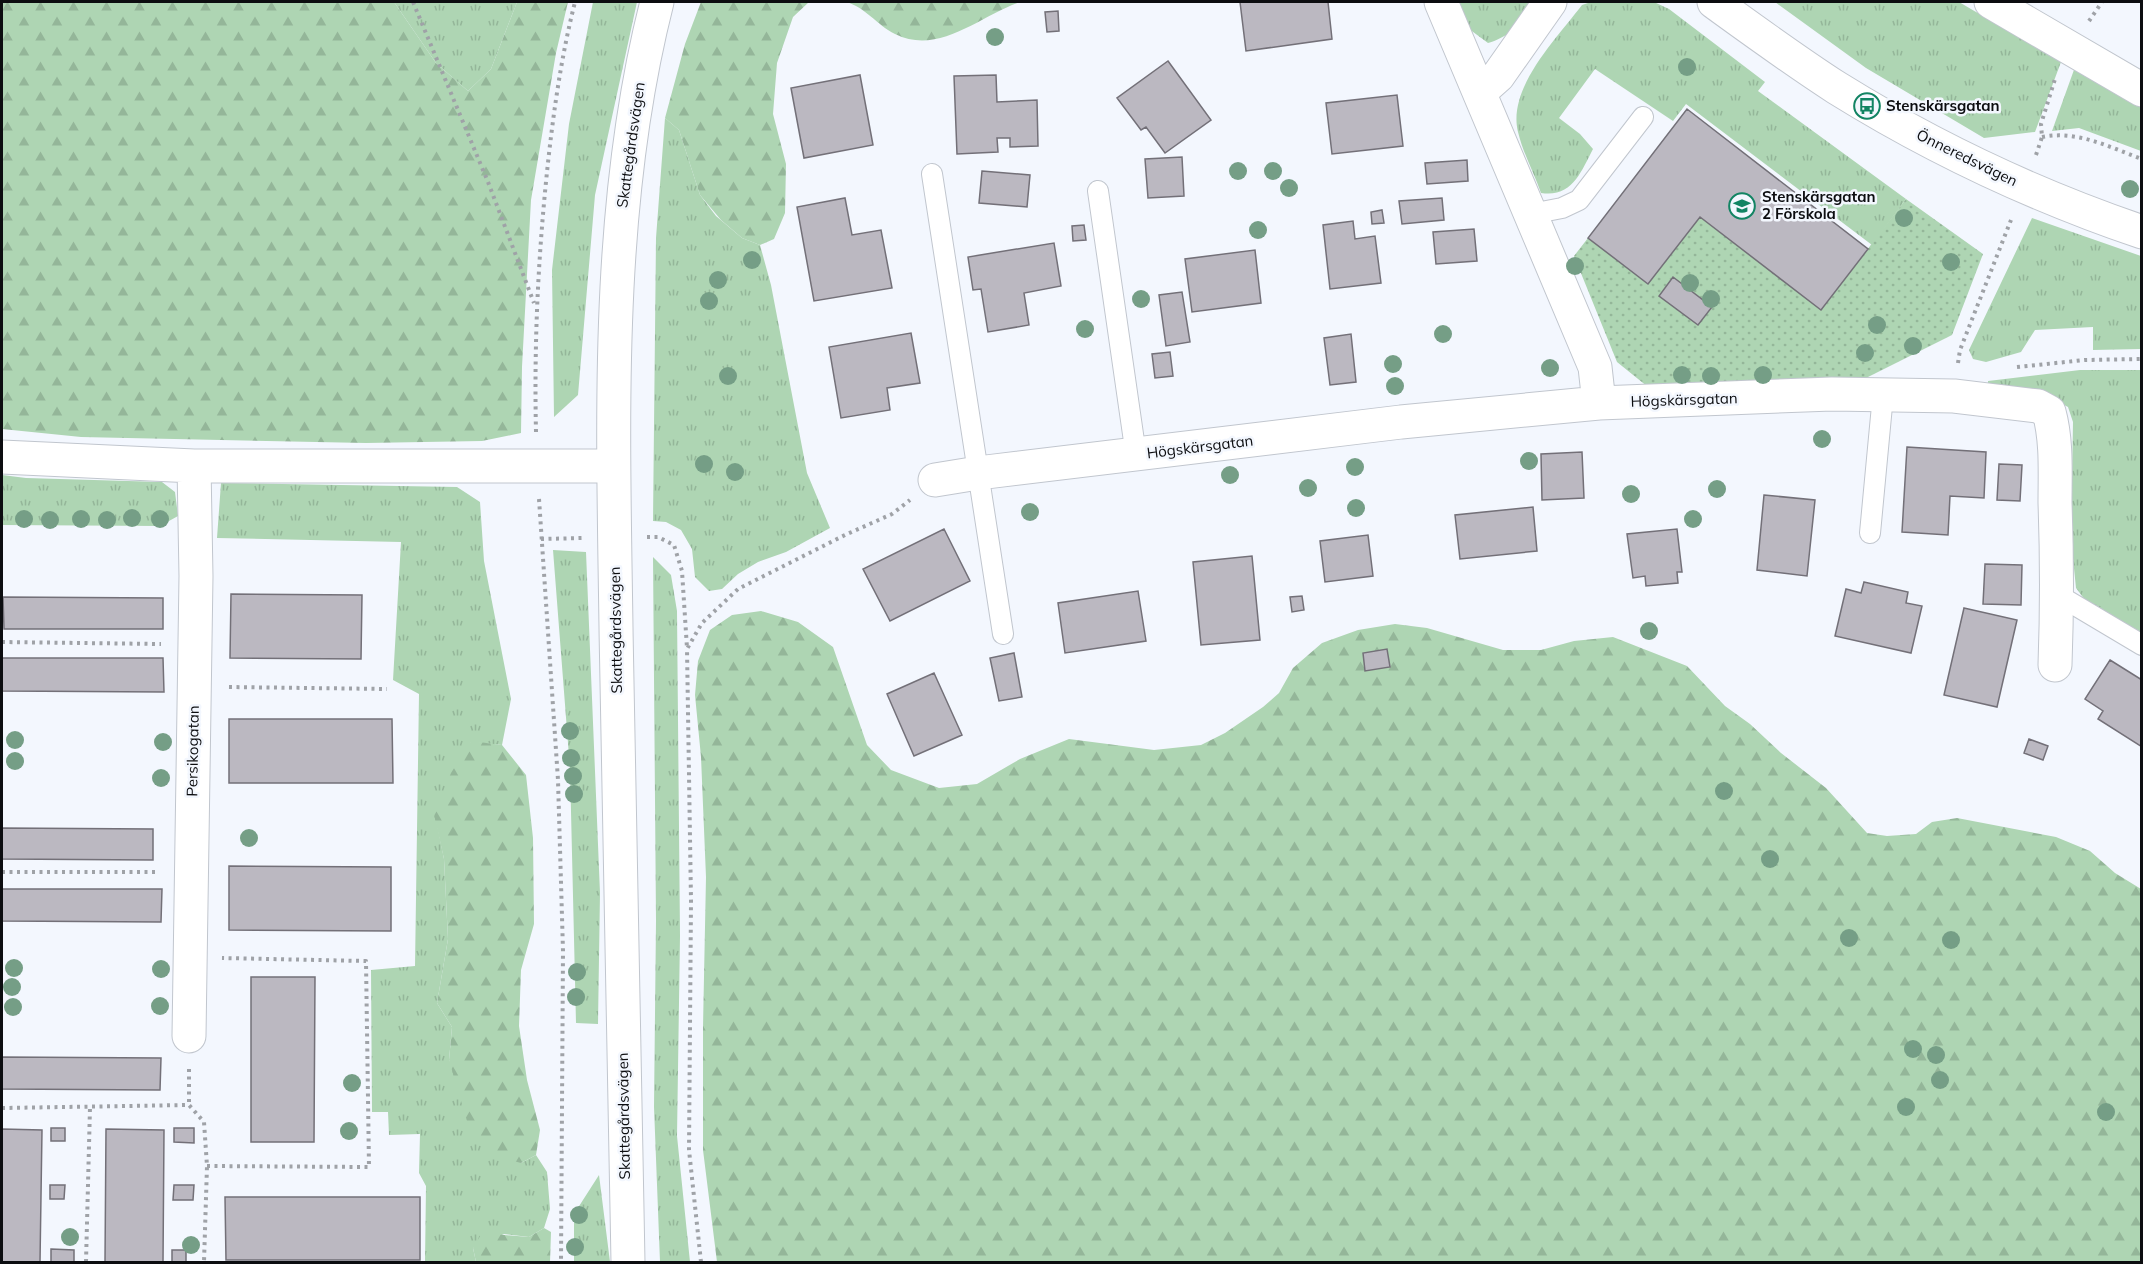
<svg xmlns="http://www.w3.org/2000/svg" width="2143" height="1264" viewBox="0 0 2143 1264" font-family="Mulish,sans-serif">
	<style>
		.grass { fill: url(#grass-tufts) }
		.forest { fill: url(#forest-firs) }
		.park { fill: url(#park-dots) }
		.building { fill: #bbb8c1; stroke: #737078; stroke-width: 1.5 }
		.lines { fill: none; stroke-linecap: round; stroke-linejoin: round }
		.service-casing { stroke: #c1c6ce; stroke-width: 22 }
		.minor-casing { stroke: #c1c6ce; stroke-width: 35 }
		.tertiary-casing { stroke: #c1c6ce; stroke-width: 35 }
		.path { stroke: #9fa2a7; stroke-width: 4; stroke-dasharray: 3 4.5; stroke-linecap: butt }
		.service { stroke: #fff; stroke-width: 20 }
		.minor { stroke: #fff; stroke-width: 33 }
		.tertiary { stroke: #fff; stroke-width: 33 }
		.tree { fill: #759e86 }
		.labels { text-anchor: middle; stroke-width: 5; stroke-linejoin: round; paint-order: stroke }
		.poi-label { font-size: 15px; font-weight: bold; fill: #0c0d10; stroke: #f3f7fe; text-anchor: start }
		.street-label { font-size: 15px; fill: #0c0d10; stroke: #f3f7fe }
	</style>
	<defs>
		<pattern id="grass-tufts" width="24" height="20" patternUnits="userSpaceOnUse" patternTransform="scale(1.5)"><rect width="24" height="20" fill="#aed5b3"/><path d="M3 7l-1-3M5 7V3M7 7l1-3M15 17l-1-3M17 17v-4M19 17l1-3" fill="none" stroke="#94b699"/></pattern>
		<pattern id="forest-firs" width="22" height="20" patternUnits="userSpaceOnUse" patternTransform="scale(1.5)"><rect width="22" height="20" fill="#aed5b3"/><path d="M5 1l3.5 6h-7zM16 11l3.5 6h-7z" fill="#94b699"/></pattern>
		<pattern id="park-dots" width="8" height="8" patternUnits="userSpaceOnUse" patternTransform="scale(1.5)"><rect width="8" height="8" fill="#aed5b3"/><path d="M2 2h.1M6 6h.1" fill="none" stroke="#94b699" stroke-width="1.8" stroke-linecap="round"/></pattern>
	</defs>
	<rect width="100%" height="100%" fill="#f3f7fe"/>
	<!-- grass -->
	<path class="grass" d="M394 2H517L491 69 468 91 436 63Z
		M593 2H637L595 195 578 395 554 417 552 270 569 124Z
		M1454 2H1530C1521 24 1511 36 1488 43L1465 26Z
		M1591 2H1654L1669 9 1765 82 1758 91 1906 199 1872 245 1686 104 1673 121 1595 69 1559 118 1580 134 1593 149C1581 172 1572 198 1541 193 1534 173 1523 153 1518 132 1507 88 1557 38 1582 5Z
		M1775 2H1959L2061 62 2035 132 1984 138 1866 68Z
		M2075 67 2141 107V151L2079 128 2052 131Z
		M665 118 679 130 700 195 716 216 742 238 760 245 771 285 807 473 830 528 786 552 758 562 738 574 722 589 709 591 695 577 692 549 681 530 666 522 653 521 656 238Z
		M2032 218 2141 256V349L2093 350V327L2035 330 2021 352 1986 362 1973 359 1969 350Z
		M2080 370H2141V632L2088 604 2076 588 2071 539 2073 422 2068 407 2053 399 1988 389V381Z
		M2 475 26 478 162 482 175 492 178 516 160 526 2 525Z
		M221 483 457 487 480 502 484 561 511 699 502 745 471 742 435 814 444 859 448 939 437 1003 452 1027 449 1060 521 1163 536 1155 547 1172 550 1209 544 1228 529 1237 504 1234 473 1248 476 1262H425L426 1186 419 1173 420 1134 389 1135 388 1112H372L371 970 415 966 419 694 393 680 401 542 217 538Z
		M553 550 586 552 600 893 598 1024 576 1023 570 769Z
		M653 557 671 575 677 611 680 936 677 1136 690 1262H660L654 1107 656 921Z
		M599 1175 610 1262H574V1214Z"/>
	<!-- forest -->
	<path class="forest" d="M2 2H394L436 63 468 91 491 69 517 2H568L556 53 531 200 522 367 521 433 482 441 366 443 81 437 2 429Z
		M701 2H809L793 17 777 63 773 114 786 164 785 213 774 239 760 245 742 238 721 220 700 195 679 130 665 118 685 44Z
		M846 2H1020C979 16 939 56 895 34 877 25 865 7 846 2Z
		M761 611 798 622 833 647 867 745 891 770 939 788 977 784 1020 759 1069 739 1154 750 1201 745 1225 733 1263 707 1279 693 1293 668 1322 643 1358 630 1395 624 1427 628 1503 650H1541L1574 641 1613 637 1687 666 1725 706 1750 724 1781 753 1826 788 1867 833 1887 836 1916 834 1932 822 1957 818 2056 837 2090 851 2115 873 2141 889V1262H717L703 1150V1027L706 877 701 757 695 695 698 661 710 630 732 615Z
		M471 741 502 745 526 775 533 838 534 924 521 970 519 1026 527 1080 540 1130 536 1155 521 1163 492 1155 467 1121 449 1060 452 1027 437 1003 448 939 444 859 434 814 451 773Z
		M544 1228 551 1232 550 1262H476L473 1248 482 1233 529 1237Z"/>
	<!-- park -->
	<path class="park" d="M1906 199 1983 254 1952 335 1862 380 1648 387 1617 362 1574 256 1588 238 1648 284 1700 217 1821 310Z"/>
	<!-- building -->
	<path class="building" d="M1240 2H1328L1332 39 1246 51Z
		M1058 11 1059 31 1047 32 1045 12Z
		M1168 61 1211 120 1165 153 1146 127 1141 130 1117 98Z
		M860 75 873 145 804 158 791 88Z
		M996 75 997 102 1037 100 1038 146 1010 147V138H997L998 152 957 154 954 76Z
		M1397 95 1403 146 1332 154 1326 103Z
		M1687 109 1868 249 1821 310 1700 217 1648 284 1588 238Z
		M1182 157 1184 196 1148 198 1145 159Z
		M1467 160 1468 181 1427 184 1425 163Z
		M982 171 1030 175 1027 207 979 203Z
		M845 198 852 235 881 230 892 288 814 301 797 207Z
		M1442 198 1444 220 1402 224 1399 201Z
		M1382 210 1384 223 1372 224 1371 212Z
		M1353 221 1355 239 1375 236 1381 283 1330 289 1323 225Z
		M1084 225 1086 240 1073 241 1072 226Z
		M1474 229 1477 261 1436 264 1433 232Z
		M1054 243 1061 286 1024 293 1029 325 988 332 981 289 973 290 968 257Z
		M1255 250 1261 303 1192 312 1185 259Z
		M1673 277 1712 307 1698 325 1659 296Z
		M1182 292 1190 342 1166 346 1159 295Z
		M911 333 920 383 887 388 890 410 841 418 829 347Z
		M1351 334 1356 382 1330 385 1324 338Z
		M1170 352 1173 376 1155 378 1152 354Z
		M1907 447 1986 452 1984 498 1950 496 1948 535 1902 532Z
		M1582 452 1584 498 1542 500 1541 454Z
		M1999 464 2022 465 2020 501 1997 500Z
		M1764 495 1815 500 1807 576 1757 570Z
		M1533 507 1537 551 1460 559 1455 515Z
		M944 529 970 581 890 621 863 569Z
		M1677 529 1682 572H1677L1678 583 1646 586 1645 576 1633 578 1627 534Z
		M1368 535 1373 576 1325 582 1320 541Z
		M1252 556 1260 640 1201 645 1193 562Z
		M1985 564 2022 565 2021 605 1983 604Z
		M1864 582 1908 592 1906 603 1922 606 1911 653 1835 636 1846 589 1861 593Z
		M1138 591 1146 641 1065 653 1058 603Z
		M231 594 362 595 361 659 230 658Z
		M1302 596 1304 610 1292 612 1290 597Z
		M3 597 163 598V629H4Z
		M1964 608 2017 620 1997 707 1944 695Z
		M1387 649 1390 667 1365 671 1363 653Z
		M1014 653 1022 697 999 701 990 658Z
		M2 658H163L164 692 2 691Z
		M2110 660 2142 680V747L2098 719 2103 711 2085 699Z
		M934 673 962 735 914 756 887 694Z
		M229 719H392L393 783H229Z
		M2029 739 2048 746 2043 760 2024 753Z
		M2 828 153 829V860L2 859Z
		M229 866 391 867V931L229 930Z
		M2 889H162L161 922 2 921Z
		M251 977H315L314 1142H251Z
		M2 1057 161 1058 160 1090 2 1089Z
		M51 1128H65V1141H51Z
		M174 1128H194V1143L174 1142Z
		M2 1129 42 1130 40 1262H2Z
		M106 1129 164 1130 163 1262H105Z
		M50 1185H65L64 1199H50Z
		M174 1185H194L193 1200H173Z
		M225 1197H420V1260H226Z
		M51 1249 74 1250V1262H51Z
		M172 1250H186V1262H172Z"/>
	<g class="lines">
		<!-- service casing -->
		<g class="service-casing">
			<path id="service" d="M932 174 1003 634
				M1098 191 1136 455
				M1531 214 1562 208 1579 200 1643 117
				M1870 533 1883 395
				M2058 595 2142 645"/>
		</g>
		<!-- minor casing -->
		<g class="minor-casing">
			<path id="minor" d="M1441 2 1595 367 1599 403
				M1991 2 2142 90
				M1480 92 1498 76 1550 2
				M2 457 194 466H613
				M935 480 978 473 1401 422 1599 403 1832 394 1954 396 2038 406 2049 412C2057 441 2055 473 2055 503 2057 558 2057 611 2055 665
				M189 1036 196 576 194 466"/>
		</g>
		<!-- tertiary casing -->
		<g class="tertiary-casing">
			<path id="tertiary" d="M1714 2C1754 31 1795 61 1837 88 1932 147 2036 196 2142 232
				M628 1262C623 1051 619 839 616 627 613 418 605 206 657 2"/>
		</g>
		<!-- path -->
		<path class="path" d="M413 2 488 182 534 303
			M2089 21 2102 2
			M2042 137C2077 130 2109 147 2142 159
			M2036 155 2042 137 2041 124 2055 79
			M1958 363 1960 350 2011 220
			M2017 367 2085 360 2142 359
			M536 432C534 344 538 259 547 172 553 115 561 57 575 2
			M539 499 558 780 563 951 561 1262
			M647 537H658L674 545 682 571 687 648
			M541 539 582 538
			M2 642 161 644
			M229 687 387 689
			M2 872H157
			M189 1069V1105
			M2 1108 189 1105 204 1122 207 1166 204 1262
			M207 1166 369 1167 366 961 222 958
			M86 1262 90 1107
			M701 1262 689 1150 691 901 687 649 702 623 738 589 845 535 892 514 910 500"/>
		<!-- service -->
		<use href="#service" class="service"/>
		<!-- minor -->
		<use href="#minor" class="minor"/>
		<!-- tertiary -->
		<use href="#tertiary" class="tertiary"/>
	</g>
	<!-- trees -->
	<g class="tree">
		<circle cx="995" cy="37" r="9"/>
		<circle cx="1687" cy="67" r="9"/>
		<circle cx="1238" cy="171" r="9"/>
		<circle cx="1273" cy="171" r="9"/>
		<circle cx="1289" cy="188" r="9"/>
		<circle cx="2130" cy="189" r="9"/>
		<circle cx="1904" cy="218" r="9"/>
		<circle cx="1258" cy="230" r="9"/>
		<circle cx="752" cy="260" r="9"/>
		<circle cx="1951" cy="262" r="9"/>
		<circle cx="1575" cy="266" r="9"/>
		<circle cx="718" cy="280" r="9"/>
		<circle cx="1690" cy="283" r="9"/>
		<circle cx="1141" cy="299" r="9"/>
		<circle cx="1711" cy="299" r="9"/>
		<circle cx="709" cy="301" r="9"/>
		<circle cx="1877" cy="325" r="9"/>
		<circle cx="1085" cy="329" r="9"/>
		<circle cx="1443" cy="334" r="9"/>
		<circle cx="1913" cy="346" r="9"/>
		<circle cx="1865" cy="353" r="9"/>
		<circle cx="1393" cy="364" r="9"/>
		<circle cx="1550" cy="368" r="9"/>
		<circle cx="1682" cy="375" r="9"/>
		<circle cx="1763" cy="375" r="9"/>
		<circle cx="728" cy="376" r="9"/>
		<circle cx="1711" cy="376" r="9"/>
		<circle cx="1395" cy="386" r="9"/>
		<circle cx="1822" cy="439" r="9"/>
		<circle cx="1529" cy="461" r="9"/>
		<circle cx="704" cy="464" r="9"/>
		<circle cx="1355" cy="467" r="9"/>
		<circle cx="735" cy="472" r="9"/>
		<circle cx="1230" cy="475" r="9"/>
		<circle cx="1308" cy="488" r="9"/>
		<circle cx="1717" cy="489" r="9"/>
		<circle cx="1631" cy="494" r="9"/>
		<circle cx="1356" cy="508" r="9"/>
		<circle cx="1030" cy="512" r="9"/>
		<circle cx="132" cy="518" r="9"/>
		<circle cx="24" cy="519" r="9"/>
		<circle cx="81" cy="519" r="9"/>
		<circle cx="160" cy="519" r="9"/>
		<circle cx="1693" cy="519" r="9"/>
		<circle cx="50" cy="520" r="9"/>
		<circle cx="107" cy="520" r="9"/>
		<circle cx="1649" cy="631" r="9"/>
		<circle cx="570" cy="731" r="9"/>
		<circle cx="15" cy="740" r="9"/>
		<circle cx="163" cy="742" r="9"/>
		<circle cx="571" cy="758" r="9"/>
		<circle cx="15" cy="761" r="9"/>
		<circle cx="573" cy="776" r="9"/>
		<circle cx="161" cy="778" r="9"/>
		<circle cx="1724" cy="791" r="9"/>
		<circle cx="574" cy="794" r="9"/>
		<circle cx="249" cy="838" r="9"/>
		<circle cx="1770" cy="859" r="9"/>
		<circle cx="1849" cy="938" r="9"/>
		<circle cx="1951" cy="940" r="9"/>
		<circle cx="14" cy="968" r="9"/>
		<circle cx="161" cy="969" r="9"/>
		<circle cx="577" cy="972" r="9"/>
		<circle cx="12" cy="987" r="9"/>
		<circle cx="576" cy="997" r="9"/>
		<circle cx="160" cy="1006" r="9"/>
		<circle cx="13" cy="1007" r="9"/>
		<circle cx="1913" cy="1049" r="9"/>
		<circle cx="1936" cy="1055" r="9"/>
		<circle cx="1940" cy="1080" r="9"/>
		<circle cx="352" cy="1083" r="9"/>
		<circle cx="1906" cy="1107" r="9"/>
		<circle cx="2106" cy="1112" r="9"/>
		<circle cx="349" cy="1131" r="9"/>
		<circle cx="579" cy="1215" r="9"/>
		<circle cx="70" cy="1237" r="9"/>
		<circle cx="191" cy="1245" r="9"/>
		<circle cx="575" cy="1247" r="9"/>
	</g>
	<!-- icons -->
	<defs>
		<g id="bus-ring" transform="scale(1.35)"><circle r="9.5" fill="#f3f7fe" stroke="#128463" stroke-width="1.5"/><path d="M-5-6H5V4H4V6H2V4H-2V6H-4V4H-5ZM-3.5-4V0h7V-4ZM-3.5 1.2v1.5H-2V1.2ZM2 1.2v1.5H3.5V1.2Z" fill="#128463"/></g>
		<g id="school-ring" transform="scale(1.35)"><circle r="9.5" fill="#f3f7fe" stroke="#128463" stroke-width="1.5"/><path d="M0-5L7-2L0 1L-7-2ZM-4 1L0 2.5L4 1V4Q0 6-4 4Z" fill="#128463"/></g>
	</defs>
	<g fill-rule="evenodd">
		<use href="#bus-ring" x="1867" y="106"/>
		<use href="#school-ring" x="1742" y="206"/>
	</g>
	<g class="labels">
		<!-- poi labels -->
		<g class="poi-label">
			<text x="1886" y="111">Stenskärsgatan</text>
			<text x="1762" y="202">Stenskärsgatan<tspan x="1762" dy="17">2 Förskola</tspan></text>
		</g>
		<!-- street labels -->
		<g class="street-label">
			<text transform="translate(631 145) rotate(-82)" y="5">Skattegårdsvägen</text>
			<text transform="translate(1967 158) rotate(26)" y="5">Önneredsvägen</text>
			<text transform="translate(1684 400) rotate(-2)" y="5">Högskärsgatan</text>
			<text transform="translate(1200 447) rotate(-7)" y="5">Högskärsgatan</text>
			<text transform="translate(616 630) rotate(-91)" y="5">Skattegårdsvägen</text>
			<text transform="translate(193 751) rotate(-89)" y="5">Persikogatan</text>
			<text transform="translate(624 1116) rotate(-91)" y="5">Skattegårdsvägen</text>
		</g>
	</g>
	<!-- border -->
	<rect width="2143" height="1264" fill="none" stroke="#0c0d10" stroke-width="6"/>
</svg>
